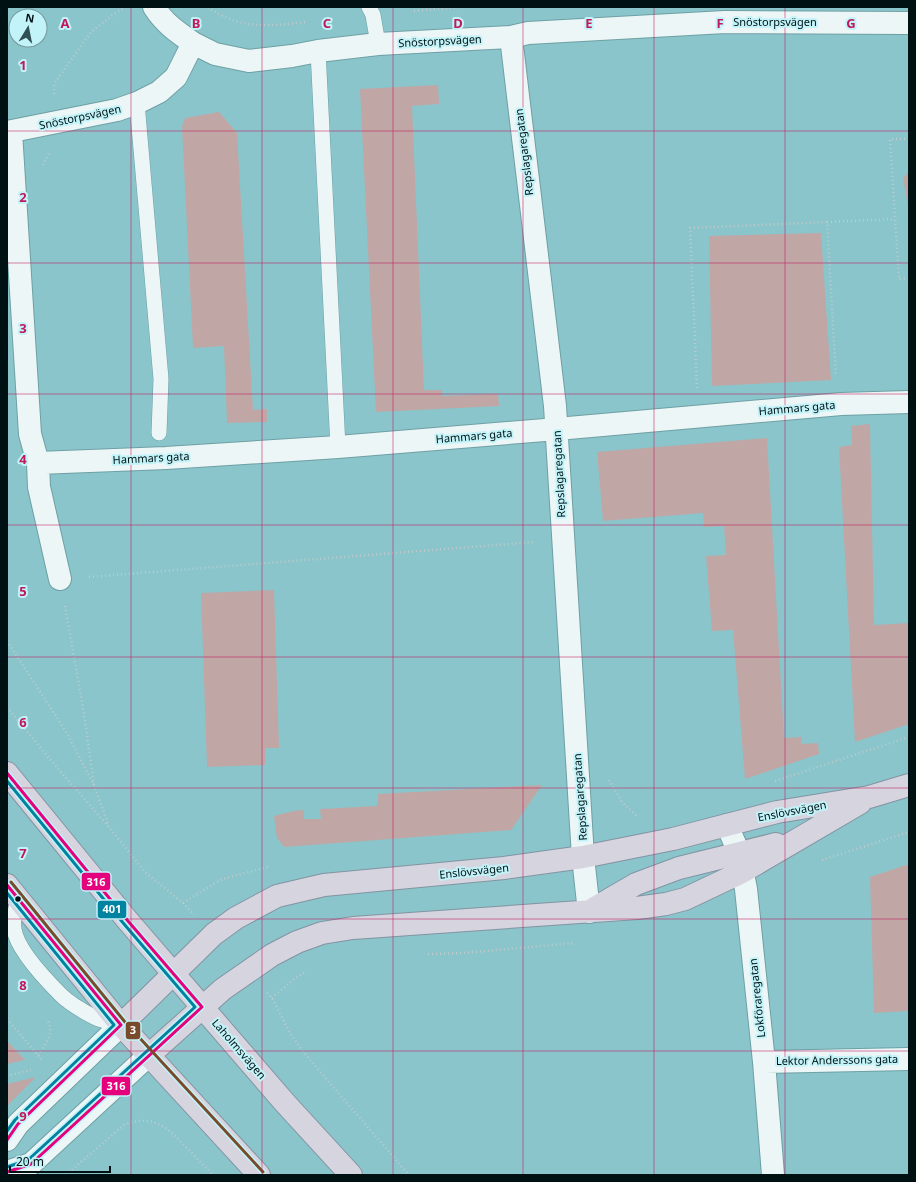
<svg xmlns="http://www.w3.org/2000/svg" width="916" height="1182" viewBox="0 0 916 1182" font-family="'Noto Sans',sans-serif">
	<style>
		.green { fill: #c0a7a6 }
		.lines { fill: none; stroke-linecap: round; stroke-linejoin: round }
		.lane-casing { stroke: #6ea0a4; stroke-width: 16 }
		.street-casing { stroke: #6ea0a4; stroke-width: 24 }
		.highway-casing { stroke: #8294a2; stroke-width: 24 }
		.path { stroke: #baccce; stroke-width: 2.5; stroke-dasharray: 1 3; stroke-linecap: butt }
		.lane { stroke: #edf6f7; stroke-width: 15 }
		.street { stroke: #edf6f7; stroke-width: 22 }
		.highway { stroke: #d6d4df; stroke-width: 22 }
		.bus-1-casing { stroke: #c2f3f8; stroke-width: 6 }
		.bus-2-casing { stroke: #c2f3f8; stroke-width: 6 }
		.bus-3-casing { stroke: #c2f3f8; stroke-width: 6 }
		.bus-1 { stroke: #e5007d; stroke-width: 3 }
		.bus-2 { stroke: #0083a0; stroke-width: 3 }
		.bus-3 { stroke: #7a4b2a; stroke-width: 3 }
		.grid { fill: none; stroke: #c2185b; stroke-width: 1; stroke-opacity: 0.55 }
		.bus-dot { fill: #001114; stroke: #c2f3f8; stroke-width: 1.5 }
		.labels { text-anchor: middle; stroke-width: 4; stroke-linejoin: round; paint-order: stroke }
		.street-label { font-size: 11px; fill: #001114; stroke: #c2f3f8 }
		.grid-label { font-size: 13px; text-anchor: middle; font-weight: bold; fill: #c2185b; stroke: #c2f3f8; stroke-width: 4; stroke-linejoin: round; paint-order: stroke }
		.line-badge { stroke: #c2f3f8; stroke-width: 1.5 }
		.badge-label { font-size: 11px; text-anchor: middle; font-weight: bold; fill: #fff }
	</style>
	<rect width="100%" height="100%" fill="#8ac5cb"/>
	<!-- green -->
	<path class="green" d="M438 85 439 104 412 106 424 390H442V396L498 394 499 406 376 412 360 89Z
		M219 112 237 133 253 410 267 409V422L227 423 224 346 193 348 182 126 185 118Z
		M909 171V211L903 178Z
		M821 233 831 380 712 386 709 236Z
		M870 424 874 625 909 623V724L855 742 839 447 852 445 851 426Z
		M767 438 784 738 802 737 801 744 818 743 819 754 745 779 733 630 712 631 706 556 726 555 724 526 704 527 703 513 603 521 597 452Z
		M274 590 279 748H265V765L207 767 201 593Z
		M542 785 511 830 284 847 277 838 274 816 293 811 304 810V819H321L320 809 377 806 378 794Z
		M909 864V1011L874 1013 870 877Z
		M7 1041 25 1060 7 1064Z
		M36 1077 7 1106V1084Z"/>
	<g class="lines">
		<!-- lane casing -->
		<g class="lane-casing">
			<path id="lane" d="M369 7 373 15 378 44
				M318 51 338 447
				M137 103 161 379 159 433
				M18 899C16 909 12 920 14 929 17 950 46 980 61 995 70 1004 81 1010 92 1016 100 1021 111 1022 121 1025"/>
		</g>
		<!-- street casing -->
		<g class="street-casing">
			<path id="street" d="M154 7C164 23 177 32 193 43
				M511 37 555 406 583 857 589 912
				M7 132 117 110 137 103 159 92 176 77 193 43 215 54 249 61 292 56 318 51 378 44 511 37 528 33 725 22 909 23
				M11 132 30 434 38 463 39 487 60 579
				M38 463 166 458 338 447 557 429 841 404 909 402
				M727 825 739 853 746 889 764 1062 773 1175
				M764 1062 909 1059
				M7 1140 18 1124 121 1025
				M7 1172 31 1164 148 1056"/>
		</g>
		<!-- highway casing -->
		<g class="highway-casing">
			<path id="highway" d="M7 773 128 921 285 1103 351 1175
				M7 885 121 1025 259 1175
				M593 909 636 884 679 868 776 844
				M121 1025 214 934 236 918 277 896 324 885 504 868 583 857 673 839 777 812 869 797 909 785
				M148 1056 223 989 272 955 297 942 322 933 353 928 637 908 666 904 685 899 742 872 860 803"/>
		</g>
		<!-- path -->
		<path class="path" d="M208 7C240 30 270 26 307 22
			M414 11 460 7
			M54 94V84L91 32 114 14 126 7
			M909 139H890L899 279 909 278
			M43 165 49 153
			M827 222 895 219
			M697 388 690 228 827 222 836 376
			M89 577 534 542
			M65 606 84 713 94 785
			M7 641 65 730 94 785 108 824
			M7 707 54 764 108 826 145 872 183 903 194 915
			M609 780 622 802 637 816
			M775 781 909 737
			M822 860 909 832
			M183 903 222 879 268 867
			M428 954 463 953 574 943
			M267 993 272 998 290 1033 304 1053 409 1175
			M272 998 294 979 305 972
			M7 1019 43 1061
			M38 1055C46 1044 55 1033 47 1019
			M7 1076 31 1070
			M66 1175 124 1125C152 1114 166 1126 184 1145 194 1155 203 1165 213 1175"/>
		<!-- lane -->
		<use href="#lane" class="lane"/>
		<!-- street -->
		<use href="#street" class="street"/>
		<!-- highway -->
		<use href="#highway" class="highway"/>
		<!-- bus-1 casing -->
		<g class="bus-1-casing">
			<path id="bus-1" d="M7 773 128 921 202 1007 31 1164 7 1172
				M7 885 121 1025 18 1124 7 1140"/>
		</g>
		<!-- bus-2 casing -->
		<g class="bus-2-casing">
			<path id="bus-2" d="M7 781 124 924 195 1007 28 1160 7 1167
				M7 893 114 1025 15 1120 7 1131"/>
		</g>
		<!-- bus-3 casing -->
		<g class="bus-3-casing">
			<path id="bus-3" d="M11 882 125 1022 263 1172"/>
		</g>
		<!-- bus-1 -->
		<use href="#bus-1" class="bus-1"/>
		<!-- bus-2 -->
		<use href="#bus-2" class="bus-2"/>
		<!-- bus-3 -->
		<use href="#bus-3" class="bus-3"/>
	</g>
	<!-- grid -->
	<path class="grid" d="M131 7V1175M262 7V1175M393 7V1175M523 7V1175M654 7V1175M785 7V1175M7 131H909M7 263H909M7 394H909M7 525H909M7 657H909M7 788H909M7 919H909M7 1051H909"/>
	<!-- markers -->
	<circle class="bus-dot" cx="18" cy="899" r="3.5"/>
	<g class="labels">
		<!-- street labels -->
		<g class="street-label">
			<text x="775" y="26">Snöstorpsvägen</text>
			<text transform="translate(440 41) rotate(-3)" y="4">Snöstorpsvägen</text>
			<text transform="translate(80 117) rotate(-12)" y="4">Snöstorpsvägen</text>
			<text transform="translate(524 152) rotate(-97)" y="4">Repslagaregatan</text>
			<text transform="translate(797 408) rotate(-5)" y="4">Hammars gata</text>
			<text transform="translate(474 436) rotate(-5)" y="4">Hammars gata</text>
			<text transform="translate(151 458) rotate(-3)" y="4">Hammars gata</text>
			<text transform="translate(559 474) rotate(-93)" y="4">Repslagaregatan</text>
			<text transform="translate(580 797) rotate(-94)" y="4">Repslagaregatan</text>
			<text transform="translate(792 811) rotate(-11)" y="4">Enslövsvägen</text>
			<text transform="translate(474 871) rotate(-6)" y="4">Enslövsvägen</text>
			<text transform="translate(757 998) rotate(-96)" y="4">Lokföraregatan</text>
			<text transform="translate(239 1049) rotate(49)" y="4">Laholmsvägen</text>
			<text transform="translate(837 1060) rotate(-1)" y="4">Lektor Anderssons gata</text>
		</g>
	</g>
	<g class="grid-label">
		<text x="65" y="28">A</text>
		<text x="196" y="28">B</text>
		<text x="327" y="28">C</text>
		<text x="458" y="28">D</text>
		<text x="589" y="28">E</text>
		<text x="720" y="28">F</text>
		<text x="851" y="28">G</text>
		<text x="23" y="70">1</text>
		<text x="23" y="202">2</text>
		<text x="23" y="333">3</text>
		<text x="23" y="464">4</text>
		<text x="23" y="596">5</text>
		<text x="23" y="727">6</text>
		<text x="23" y="858">7</text>
		<text x="23" y="990">8</text>
		<text x="23" y="1121">9</text>
	</g>
	<g class="line-badge">
		<rect x="81" y="872" width="30" height="19" rx="4" fill="#e5007d"/>
		<rect x="97" y="900" width="30" height="19" rx="4" fill="#0083a0"/>
		<rect x="125" y="1021" width="16" height="19" rx="4" fill="#7a4b2a"/>
		<rect x="101" y="1076" width="30" height="20" rx="4" fill="#e5007d"/>
	</g>
	<g class="badge-label">
		<text x="96" y="886">316</text>
		<text x="112" y="913">401</text>
		<text x="133" y="1034">3</text>
		<text x="116" y="1090">316</text>
	</g>
	<!-- border -->
	<rect width="916" height="1182" fill="none" stroke="#001114" stroke-width="16"/>
	<!-- north arrow -->
	<g transform="translate(28 28) rotate(10)"><circle r="19" fill="#c2f3f8" stroke="#74999d"/>
	<path d="M0-3L7 15L0 10L-7 15Z" fill="#305054"/>
	<text y="-6" font-size="11" font-weight="bold" text-anchor="middle" fill="#001114">N</text>
	</g>
	<!-- scale -->
	<path d="M10 1166v6h100v-6" fill="none" stroke="#001114" stroke-width="2"/>
	<text x="16" y="1166" font-size="12" fill="#001114" stroke="#c2f3f8" stroke-width="3" paint-order="stroke">20 m</text>
</svg>
